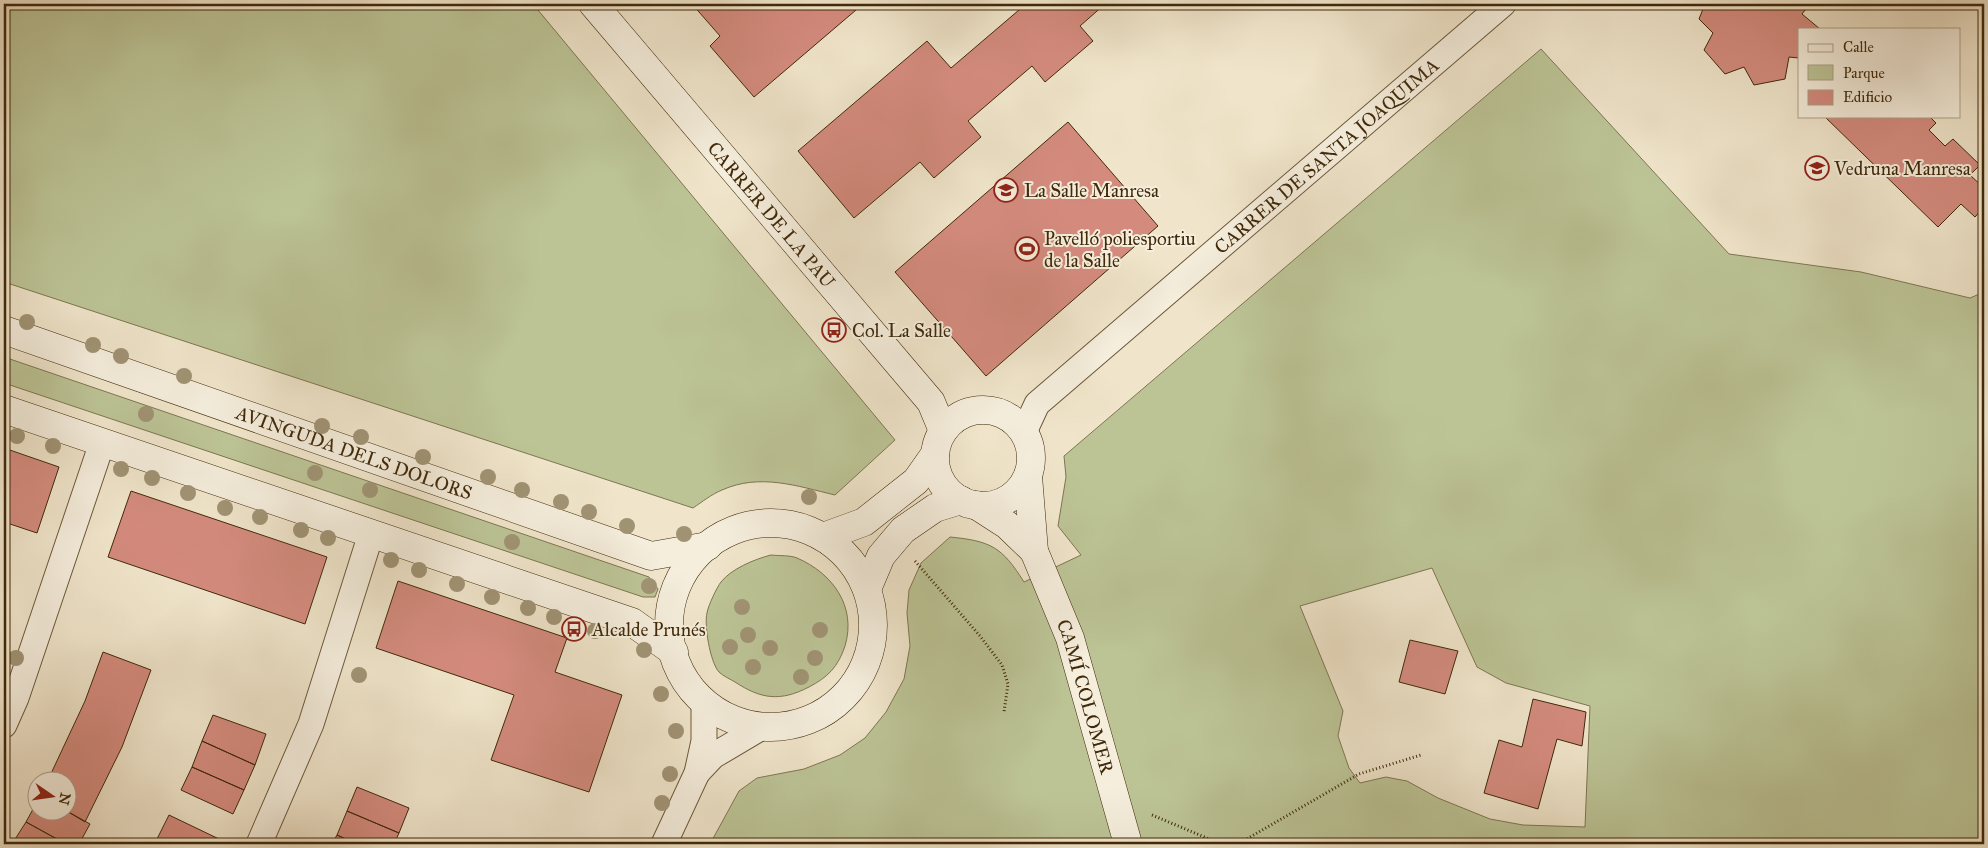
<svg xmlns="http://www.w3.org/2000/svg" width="1988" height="848" viewBox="0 0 1988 848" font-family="'IM FELL Great Primer',serif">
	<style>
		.green { fill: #bcc496; stroke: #7e7650; fill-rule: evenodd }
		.building { fill: #d48b7e; stroke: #402909 }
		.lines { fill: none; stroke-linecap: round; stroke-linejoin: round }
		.street-casing { stroke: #6c583a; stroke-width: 27 }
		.secondary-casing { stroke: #402909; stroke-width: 29 }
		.path { stroke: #402909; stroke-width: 3; stroke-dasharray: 1 2.5; stroke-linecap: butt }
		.street { stroke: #f5eedd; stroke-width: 25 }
		.secondary { stroke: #f5eedd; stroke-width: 28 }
		.tree { fill: #a09374 }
		.labels { text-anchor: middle; stroke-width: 4; stroke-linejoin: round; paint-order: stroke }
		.street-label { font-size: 19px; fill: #402909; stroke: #f5eedd }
		.poi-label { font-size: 19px; fill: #402909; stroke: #f5eedd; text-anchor: start }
	</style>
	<rect width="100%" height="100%" fill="#f0e5cb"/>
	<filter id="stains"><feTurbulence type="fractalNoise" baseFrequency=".004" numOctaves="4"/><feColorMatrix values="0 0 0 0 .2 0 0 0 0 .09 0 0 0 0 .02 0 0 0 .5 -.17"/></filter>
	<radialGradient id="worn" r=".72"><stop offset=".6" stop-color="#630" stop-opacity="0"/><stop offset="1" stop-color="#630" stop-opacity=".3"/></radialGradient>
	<!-- green -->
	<path class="green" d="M4 4H533L895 440 835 495C797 486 760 473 722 490 712 494 702 502 693 508L4 282Z
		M1541 49 1729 254 1861 272 1970 298 1984 292V844H710L739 791 757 778 804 769 840 755 865 738 886 712 904 679 910 646 907 613 909 590 921 563 950 537C991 541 1002 547 1024 582L1081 555 1058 526 1066 477 1064 456ZM1432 568 1477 667 1506 683 1590 706 1585 827 1523 825 1490 819 1438 798 1407 781 1396 779 1386 777 1360 783 1349 768 1338 736 1343 711 1300 606Z
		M4 357 649 577 658 589 655 597H643L4 383Z
		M771 555C779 556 790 555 797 558 832 573 857 606 845 646 838 667 828 677 809 687 780 702 761 699 735 682 730 679 723 676 719 672 710 662 704 625 707 613 708 606 717 587 721 582 731 569 755 559 771 555Z"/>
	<!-- building -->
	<path class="building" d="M692 4H863L754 97 710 46 720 36Z
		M1026 4H1105L1080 26 1093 41 1045 82 1032 66 968 121 981 137 934 178 920 162 854 218 798 151 927 41 951 68Z
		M1705 4H1810L1802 14 1820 29H1799V58L1789 57 1785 79 1754 85 1744 67 1725 74 1704 50 1713 33 1699 19Z
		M1824 116H1929L1936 123 1929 130 1945 146 1953 139 1980 165 1970 175 1984 188V207L1975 217 1961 204 1938 227Z
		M1068 122 1158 226 986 376 895 272Z
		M4 448 59 467 37 533 4 522Z
		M131 491 327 557 305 624 108 557Z
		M398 581 567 638 555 672 622 695 589 792 491 760 514 695 376 648Z
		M1410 640 1458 651 1445 694 1399 682Z
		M103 652 151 670 122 747 85 822 65 810H68V780H48L85 701Z
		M1533 699 1586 712 1582 746 1557 739 1538 809 1484 793 1499 740 1522 747Z
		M213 715 266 734 255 765 202 741Z
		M202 741 255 765 244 790 192 767Z
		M192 767 244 790 233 814 181 790Z
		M357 787 409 808 399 833 347 811Z
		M38 800V810H65L90 824 79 844H66L26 822Z
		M347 811 399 833 394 844H357L337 835Z
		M169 815 219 839 217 844H166L157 839Z
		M26 822 66 844H12Z
		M337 835 357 844H332Z
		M157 839 166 844H155Z"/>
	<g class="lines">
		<!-- street casing -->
		<g class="street-casing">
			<g id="street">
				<path id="s1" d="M1024 432 1037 404 1503 4"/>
				<path d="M4 725 16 698 102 443"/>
				<path d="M697 773 713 756 762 727"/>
				<path d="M259 844 311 724 371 534"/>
				<path d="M664 844 697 773 704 741V702"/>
			</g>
		</g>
		<!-- secondary casing -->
		<g class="secondary-casing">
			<g id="secondary">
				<path id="s2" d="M593 4 931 402 943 431"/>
				<path id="s3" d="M4 330 651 556 708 546"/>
				<path d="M4 409 632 622 674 652"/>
				<circle cx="983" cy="458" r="48"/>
				<path id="s4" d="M1028 476 1034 551 1070 638 1128 844"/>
				<path d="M976 505 1007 525 1034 551"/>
				<circle cx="771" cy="625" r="102"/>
				<path d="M823 537 864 522 916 481 935 454"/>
				<path d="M867 589 881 556 903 530 935 508 961 500"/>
			</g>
		</g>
		<!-- path -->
		<path class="path" d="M915 561 980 636 1002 665 1008 684 1004 712
			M1152 815 1221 844
			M1238 844 1359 774 1421 755"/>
		<!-- street -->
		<use href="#street" class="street"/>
		<!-- secondary -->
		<use href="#secondary" class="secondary"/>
	</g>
	<!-- trees -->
	<g class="tree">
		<circle cx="27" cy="322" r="8"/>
		<circle cx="93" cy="345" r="8"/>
		<circle cx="121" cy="356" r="8"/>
		<circle cx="184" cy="376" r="8"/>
		<circle cx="146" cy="414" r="8"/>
		<circle cx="322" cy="426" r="8"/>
		<circle cx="17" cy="436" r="8"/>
		<circle cx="361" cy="437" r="8"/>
		<circle cx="53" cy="446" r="8"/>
		<circle cx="423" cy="457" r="8"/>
		<circle cx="121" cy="469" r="8"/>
		<circle cx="315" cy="473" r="8"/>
		<circle cx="488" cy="477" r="8"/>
		<circle cx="152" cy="478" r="8"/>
		<circle cx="370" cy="490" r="8"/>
		<circle cx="522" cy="490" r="8"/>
		<circle cx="188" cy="493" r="8"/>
		<circle cx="809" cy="497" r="8"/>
		<circle cx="561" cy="502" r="8"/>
		<circle cx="225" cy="508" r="8"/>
		<circle cx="589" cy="512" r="8"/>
		<circle cx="260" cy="517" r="8"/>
		<circle cx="627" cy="526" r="8"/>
		<circle cx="301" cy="530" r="8"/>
		<circle cx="684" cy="534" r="8"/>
		<circle cx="328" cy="538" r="8"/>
		<circle cx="512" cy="542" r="8"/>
		<circle cx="391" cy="560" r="8"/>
		<circle cx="419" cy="570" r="8"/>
		<circle cx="457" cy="584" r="8"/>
		<circle cx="649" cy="586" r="8"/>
		<circle cx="492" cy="597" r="8"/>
		<circle cx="742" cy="607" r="8"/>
		<circle cx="528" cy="608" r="8"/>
		<circle cx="554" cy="617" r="8"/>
		<circle cx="820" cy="630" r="8"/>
		<circle cx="595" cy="631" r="8"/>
		<circle cx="748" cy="635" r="8"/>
		<circle cx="730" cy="647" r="8"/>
		<circle cx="770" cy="648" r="8"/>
		<circle cx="644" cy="650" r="8"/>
		<circle cx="16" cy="658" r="8"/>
		<circle cx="815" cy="658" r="8"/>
		<circle cx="753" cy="667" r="8"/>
		<circle cx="359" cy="675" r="8"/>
		<circle cx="801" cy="677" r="8"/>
		<circle cx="661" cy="694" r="8"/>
		<circle cx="676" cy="731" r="8"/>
		<circle cx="670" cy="774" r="8"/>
		<circle cx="662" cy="803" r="8"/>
	</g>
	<!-- icons -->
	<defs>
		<g id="school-ring" transform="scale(1.25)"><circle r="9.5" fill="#f5eedd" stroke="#8f2418" stroke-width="1.5"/><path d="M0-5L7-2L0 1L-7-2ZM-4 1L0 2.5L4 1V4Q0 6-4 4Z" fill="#8f2418"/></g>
		<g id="stadium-ring" transform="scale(1.25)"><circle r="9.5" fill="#f5eedd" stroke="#8f2418" stroke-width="1.5"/><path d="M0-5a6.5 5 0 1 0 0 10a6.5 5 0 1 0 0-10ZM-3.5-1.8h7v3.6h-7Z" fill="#8f2418"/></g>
		<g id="bus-ring" transform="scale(1.25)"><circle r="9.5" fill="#f5eedd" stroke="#8f2418" stroke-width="1.5"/><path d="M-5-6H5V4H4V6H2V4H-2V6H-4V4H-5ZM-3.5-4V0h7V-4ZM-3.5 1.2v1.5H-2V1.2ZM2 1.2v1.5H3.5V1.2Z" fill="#8f2418"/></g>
	</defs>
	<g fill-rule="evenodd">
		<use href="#school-ring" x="1817" y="168"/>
		<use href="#school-ring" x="1006" y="190"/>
		<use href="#stadium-ring" x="1027" y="249"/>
		<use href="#bus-ring" x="834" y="330"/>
		<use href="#bus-ring" x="574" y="629"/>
	</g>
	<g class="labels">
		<!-- street labels -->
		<g class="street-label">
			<text dy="7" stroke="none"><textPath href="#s1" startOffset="412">CARRER DE SANTA JOAQUIMA</textPath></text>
			<text dy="7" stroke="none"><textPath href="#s2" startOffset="276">CARRER DE LA PAU</textPath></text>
			<text dy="7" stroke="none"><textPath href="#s3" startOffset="371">AVINGUDA DELS DOLORS</textPath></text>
			<text dy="7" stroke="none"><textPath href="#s4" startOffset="230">CAMÍ COLOMER</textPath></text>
		</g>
		<!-- poi labels -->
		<g class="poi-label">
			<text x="1834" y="175">Vedruna Manresa</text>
			<text x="1024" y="197">La Salle Manresa</text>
			<text x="1044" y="245">Pavelló poliesportiu<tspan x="1044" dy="22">de la Salle</tspan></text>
			<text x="852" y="337">Col. La Salle</text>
			<text x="592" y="636">Alcalde Prunés</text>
		</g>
	</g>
	<!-- margin -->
	<rect width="1988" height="848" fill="none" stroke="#f0e5cb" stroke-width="20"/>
	<rect x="5" y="5" width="1978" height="838" fill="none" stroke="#402909" stroke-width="2.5"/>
	<rect x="10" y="10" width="1968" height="828" fill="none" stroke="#402909"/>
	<!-- legend -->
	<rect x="1798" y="28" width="162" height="90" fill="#f5eedd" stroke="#ad9f88"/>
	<rect x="1808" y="44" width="25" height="8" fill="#f5eedd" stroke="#ad9f88"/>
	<text x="1843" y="52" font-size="15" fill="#402909">Calle</text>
	<rect x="1808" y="65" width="25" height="15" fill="#bcc496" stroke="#ad9f88"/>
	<text x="1843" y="78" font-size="15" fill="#402909">Parque</text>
	<rect x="1808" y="90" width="25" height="15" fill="#d48b7e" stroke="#ad9f88"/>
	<text x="1843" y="102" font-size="15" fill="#402909">Edificio</text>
	<!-- north arrow -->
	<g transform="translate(52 796) rotate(103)"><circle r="24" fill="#f5eedd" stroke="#ad9f88"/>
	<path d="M0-4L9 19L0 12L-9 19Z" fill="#8f2418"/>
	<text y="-8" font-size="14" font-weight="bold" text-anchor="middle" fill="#402909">N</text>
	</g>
	<rect width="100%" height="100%" filter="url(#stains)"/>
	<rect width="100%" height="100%" fill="url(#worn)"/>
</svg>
